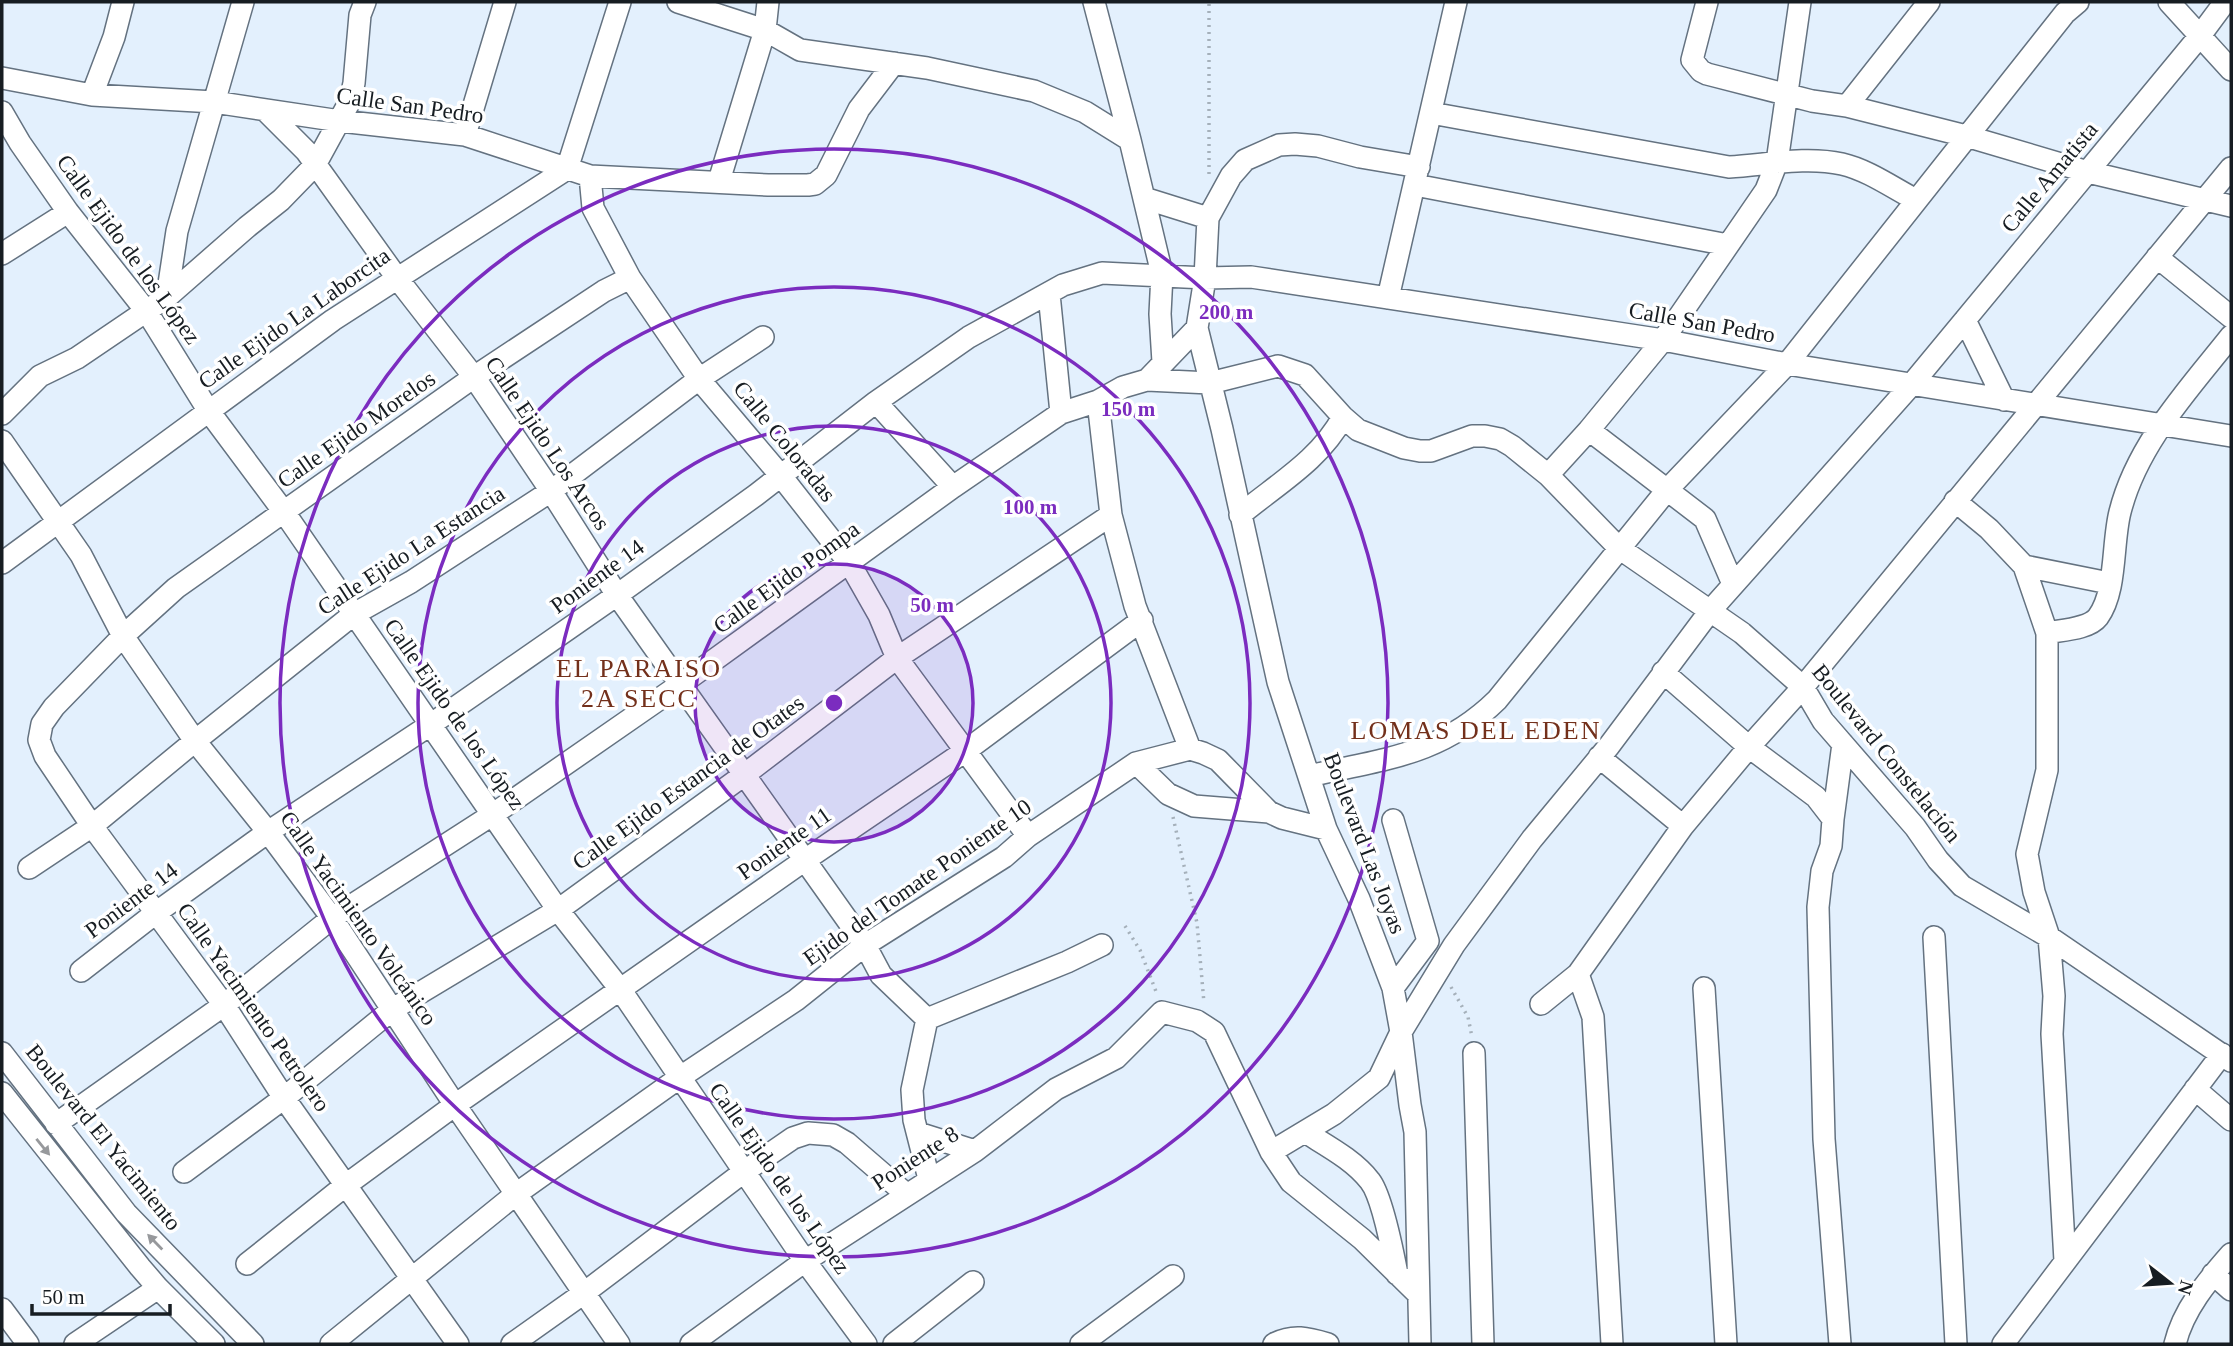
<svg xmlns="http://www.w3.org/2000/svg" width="2233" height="1346" viewBox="0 0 2233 1346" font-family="'Times New Roman',serif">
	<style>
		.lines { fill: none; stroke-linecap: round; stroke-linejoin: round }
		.minor-casing { stroke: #647280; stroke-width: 24 }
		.path { stroke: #a5b0ba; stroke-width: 3.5; stroke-dasharray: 2 5; stroke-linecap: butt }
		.minor { stroke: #fff; stroke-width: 21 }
		.oneway { fill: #97999c }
		.ring { fill: none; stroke: #7b2cbf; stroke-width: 3.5 }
		.labels { text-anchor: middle; stroke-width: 7; stroke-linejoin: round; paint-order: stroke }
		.street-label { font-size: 23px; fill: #171d22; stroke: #fff }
		.quarter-label { font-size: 26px; letter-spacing: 2px; fill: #73301b; stroke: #fff }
		.centre { fill: #7b2cbf; stroke: #fff; stroke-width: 3.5 }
		.ring-label { font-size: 21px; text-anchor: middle; font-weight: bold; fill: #7b2cbf; stroke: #fff; stroke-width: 7; stroke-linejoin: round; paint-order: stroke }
	</style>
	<rect width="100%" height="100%" fill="#e3f0fd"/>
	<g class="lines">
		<!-- minor casing -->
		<g class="minor-casing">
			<path id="minor" d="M678 2 765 30 800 50 927 68 1034 91 1085 112 1130 140
				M1094 2 1130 140 1162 274 1160 314 1163 362
				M1707 2 1692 60 1701 71 1707 74 1812 101 1847 106 1966 136 2088 172 2231 206
				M2169 2 2231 70
				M2 78 92 95 214 102 340 121 465 135 590 176 768 185H808L815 184 826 175 859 109 894 63
				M92 95 114 37 123 2
				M1847 106 1929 2
				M265 110 306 151 397 278 474 377 551 491 617 595 865 945 881 975 927 1019 912 1090 914 1120 929 1179
				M2 112 20 143 68 212 147 312 208 410 284 512 558 910 620 989 805 1261 866 1344
				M1431 113 1729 167C1766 165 1805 156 1842 164 1868 170 1893 188 1916 200
				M465 135 505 2
				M1419 167 1360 157 1318 146 1295 144 1279 145 1245 160 1231 176 1208 218 1205 278 1197 328 1222 429 1278 682 1326 829 1359 899 1393 988 1401 1032 1410 1105 1415 1132 1420 1344
				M590 176 593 208 630 278 699 379 781 476 850 564 879 615 897 658 1028 836
				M719 181 765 30 768 2
				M1415 185 1728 245
				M1144 198 1208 218
				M2 254 68 212
				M2157 257 2231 317
				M1049 294 1061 413
				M167 297 177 231 243 2
				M1388 298 1456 2
				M1965 320 2004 400
				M1147 380 1210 383 1278 366 1305 375 1343 417
				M1098 401 1111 515 1135 606 1190 749
				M876 402 953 487
				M2 414 40 376 77 358 167 297 247 227 281 200 315 165 350 101 354 83 360 15 365 2
				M1589 430 1705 519 1733 584
				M2 441 81 555 123 636 195 741 268 832 332 918 455 1105 619 1344
				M1548 475 1589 430 1663 340 1766 190 1777 162 1800 2
				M1955 501 1989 529 2024 566 2109 583
				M1240 515C1277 484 1319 461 1343 417L1358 430 1404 448 1420 451H1431L1472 436H1485L1500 439 1512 446 1548 475 1619 548 1742 633 1803 687 1823 721 1915 827 1938 860 1962 886 2049 937 2231 1061
				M2 563 333 320 567 169 620 2
				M2024 566 2047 633V770L2027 854 2034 892 2049 937 2054 996 2052 1034 2065 1261
				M2047 633C2062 630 2089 629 2098 617 2117 591 2112 543 2120 512 2137 444 2189 389 2231 336
				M1663 672 1749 747 1816 797 1833 819 1831 846 1822 871 1818 907 1824 1139 1840 1344
				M1599 757 1683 826
				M1136 763 1168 794 1194 806 1269 812
				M1309 776C1382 759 1440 756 1497 700L1667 490 1787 364 2065 13 2078 2
				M1833 819 1843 744
				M29 868 92 826 195 741 354 614 411 582 551 491 699 379 763 337
				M1934 937 1956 1344
				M81 971 157 912 268 832 430 725 617 595 756 495 876 402 969 337 1063 285 1102 273 1205 278 1251 277 1663 340 1787 364 2231 436
				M1578 974 1593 1017 1612 1344
				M1393 988 1428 941 1393 820
				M1704 988 1726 1344
				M1541 1004 1578 974 1683 826 1749 747 1803 687 2231 168
				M927 1019 1067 962 1102 945
				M2 1053 126 1213 253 1344
				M1474 1053 1483 1344
				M2195 1089 2231 1120
				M2 1093 140 1267 158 1288 214 1344
				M56 1124 224 1005 332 918 492 815 681 684 953 487 1061 413 1098 401 1123 387 1147 380 1197 328
				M1305 1132C1327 1146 1354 1160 1370 1181 1382 1196 1393 1253 1397 1274
				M918 1133 975 1151
				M1271 1152 1334 1114 1379 1078 1401 1032 1454 945 1532 839 1609 746 1710 611 1912 384 2199 37 2225 2
				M184 1172 284 1098 393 1009 558 910 744 775 897 658 1111 515
				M247 1264 346 1185 455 1105 805 860 964 752 1142 620
				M2213 1274 2231 1290
				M2 1309 28 1344
				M75 1344 158 1288
				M331 1344 516 1194 679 1078 796 1000 865 945 1004 857 1028 836 1136 763 1190 749 1203 753 1218 760 1269 812 1282 818 1326 829
				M458 1344 284 1098 224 1005 92 826 45 756 39 740 42 724 54 707 123 636 176 588 474 377 604 291 630 278
				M512 1344 584 1293 745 1171 793 1138 808 1133 833 1135 847 1143 906 1194
				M691 1344 805 1261 975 1151 1056 1089 1116 1058 1162 1012 1197 1021 1214 1032 1271 1152 1291 1182 1362 1239 1418 1294
				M894 1344 973 1282
				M1081 1344 1173 1276
				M1274 1344C1293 1334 1308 1338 1328 1344
				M2003 1344 2222 1054
				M2175 1344C2183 1310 2208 1280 2231 1254"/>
		</g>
		<!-- path -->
		<path class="path" d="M1209 174V2
			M1173 817 1197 923 1204 1003
			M1125 926 1140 950 1157 994
			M1451 987 1468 1017 1472 1037"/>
		<!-- minor -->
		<use href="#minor" class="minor"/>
	</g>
	<!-- one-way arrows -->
	<defs><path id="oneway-solid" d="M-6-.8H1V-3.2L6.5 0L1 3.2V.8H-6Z" transform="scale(1.75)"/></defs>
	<g class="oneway">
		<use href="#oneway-solid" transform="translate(43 1147) rotate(51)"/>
		<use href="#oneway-solid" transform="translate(155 1242) rotate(-134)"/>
	</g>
	<!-- distance rings -->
	<circle cx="834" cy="703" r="139" fill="#7b2cbf" fill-opacity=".12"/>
	<g class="ring">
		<circle cx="834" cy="703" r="139"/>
		<circle cx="834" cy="703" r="277"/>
		<circle cx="834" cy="703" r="416"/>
		<circle cx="834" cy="703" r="554"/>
	</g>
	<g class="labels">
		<!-- street labels -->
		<g class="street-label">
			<text transform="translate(410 105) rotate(8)" y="8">Calle San Pedro</text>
			<text transform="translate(2049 177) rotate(-50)" y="8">Calle Amatista</text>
			<text transform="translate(129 249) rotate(54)" y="8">Calle Ejido de los López</text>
			<text transform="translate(294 318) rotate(-35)" y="8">Calle Ejido La Laborcita</text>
			<text transform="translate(1702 322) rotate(10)" y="8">Calle San Pedro</text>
			<text transform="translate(356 429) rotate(-35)" y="8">Calle Ejido Morelos</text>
			<text transform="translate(785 441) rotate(51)" y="8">Calle Coloradas</text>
			<text transform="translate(548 443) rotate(56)" y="8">Calle Ejido Los Arcos</text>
			<text transform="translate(411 550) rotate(-33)" y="8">Calle Ejido La Estancia</text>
			<text transform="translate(597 576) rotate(-36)" y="8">Poniente 14</text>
			<text transform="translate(786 577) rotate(-36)" y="8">Calle Ejido Pompa</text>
			<text transform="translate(455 714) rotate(55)" y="8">Calle Ejido de los López</text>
			<text transform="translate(1887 753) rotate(51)" y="8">Boulevard Constelación</text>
			<text transform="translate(688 782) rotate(-36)" y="8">Calle Ejido Estancia de Otates</text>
			<text transform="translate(784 843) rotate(-35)" y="8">Poniente 11</text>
			<text transform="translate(1365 843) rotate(69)" y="8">Boulevard Las Joyas</text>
			<text transform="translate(917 882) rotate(-35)" y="8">Ejido del Tomate Poniente 10</text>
			<text transform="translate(131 900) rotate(-37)" y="8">Poniente 14</text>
			<text transform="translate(359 918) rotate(55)" y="8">Calle Yacimiento Volcánico</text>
			<text transform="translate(254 1007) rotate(55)" y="8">Calle Yacimiento Petrolero</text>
			<text transform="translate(104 1137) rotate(51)" y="8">Boulevard El Yacimiento</text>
			<text transform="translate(915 1158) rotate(-33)" y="8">Poniente 8</text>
			<text transform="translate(780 1178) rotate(55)" y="8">Calle Ejido de los López</text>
		</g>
		<!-- quarter labels -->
		<g class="quarter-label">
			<text x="639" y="677">EL PARAISO<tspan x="639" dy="30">2A SECC</tspan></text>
			<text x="1476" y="739">LOMAS DEL EDEN</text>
		</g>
	</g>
	<circle cx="834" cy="703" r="10" class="centre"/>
	<g class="ring-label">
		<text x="1226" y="319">200 m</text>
		<text x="1128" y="416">150 m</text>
		<text x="1030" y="514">100 m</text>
		<text x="932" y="612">50 m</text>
	</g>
	<!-- border -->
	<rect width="2233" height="1346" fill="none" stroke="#171d22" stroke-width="7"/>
	<!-- north arrow -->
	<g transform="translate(2170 1283) rotate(107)" stroke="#ffffff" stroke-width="5" paint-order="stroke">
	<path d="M0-5L12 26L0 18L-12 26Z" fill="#171d22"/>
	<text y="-10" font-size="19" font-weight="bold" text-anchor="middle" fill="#171d22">N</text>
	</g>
	<!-- scale -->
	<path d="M32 1304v10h138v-10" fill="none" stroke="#171d22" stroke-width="3.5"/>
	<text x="42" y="1304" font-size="21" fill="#171d22" stroke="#ffffff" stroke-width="5" paint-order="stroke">50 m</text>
</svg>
